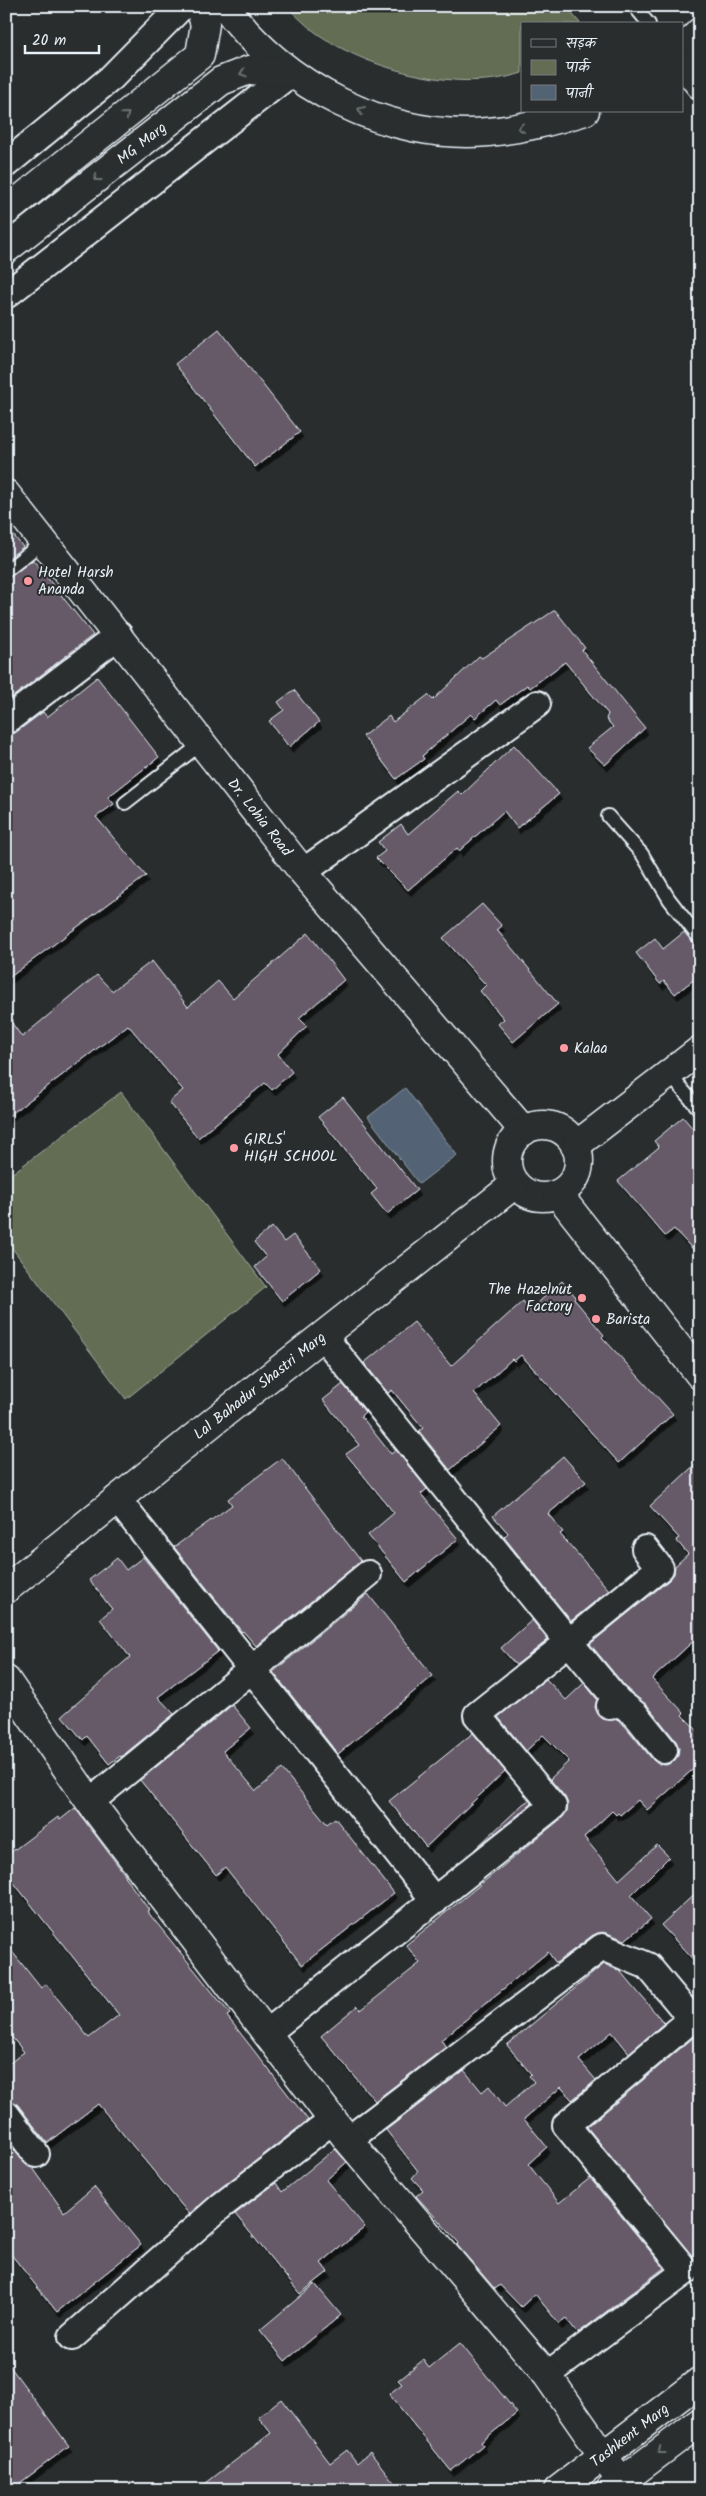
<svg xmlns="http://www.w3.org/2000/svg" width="706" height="2496" viewBox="0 0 706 2496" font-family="Kalam,'Playpen Sans Deva',sans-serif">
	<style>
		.green { fill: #646d53; stroke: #a6afa6 }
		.water { fill: #526474; stroke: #8e9ca9 }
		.building { fill: #665a69; stroke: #e8f1f8; filter: url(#shadow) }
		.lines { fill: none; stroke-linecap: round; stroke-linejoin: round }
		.service-casing { stroke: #e8f1f8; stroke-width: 16 }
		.minor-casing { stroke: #e8f1f8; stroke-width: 30 }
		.tertiary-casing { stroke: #e8f1f8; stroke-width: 31 }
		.secondary-casing { stroke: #e8f1f8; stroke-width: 31 }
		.service { stroke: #2a2d2e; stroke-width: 12 }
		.minor { stroke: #2a2d2e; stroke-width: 26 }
		.tertiary { stroke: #2a2d2e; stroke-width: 28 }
		.secondary { stroke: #2a2d2e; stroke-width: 28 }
		.oneway { stroke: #6c7275 }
		.poi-dot { fill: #ff9aa2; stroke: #2a2d2e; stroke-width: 2 }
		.labels { text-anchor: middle; stroke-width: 4; stroke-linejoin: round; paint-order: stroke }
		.street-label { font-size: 15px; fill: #e8f1f8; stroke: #2a2d2e }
		.poi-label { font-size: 15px; fill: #e8f1f8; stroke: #2a2d2e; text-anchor: start }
	</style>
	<defs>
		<filter id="shadow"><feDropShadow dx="3" dy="5.5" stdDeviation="0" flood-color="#0009"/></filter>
	</defs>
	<rect width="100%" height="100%" fill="#2a2d2e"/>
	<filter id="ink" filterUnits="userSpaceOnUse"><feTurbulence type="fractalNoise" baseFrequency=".02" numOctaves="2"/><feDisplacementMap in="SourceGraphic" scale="10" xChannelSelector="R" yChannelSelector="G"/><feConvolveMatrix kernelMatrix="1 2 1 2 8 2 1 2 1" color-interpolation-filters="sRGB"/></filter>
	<g filter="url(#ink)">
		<!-- green -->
		<path class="green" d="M286 6H565L581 24H522V73C462 93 372 71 321 36 308 28 297 16 286 6Z
			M121 1092 266 1287 126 1399 6 1240V1178Z
			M700 2454V2490H697C692 2477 694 2467 700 2454Z"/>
		<!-- water -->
		<path class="water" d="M405 1088 457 1155 419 1184 368 1117Z"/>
		<!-- building -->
		<path class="building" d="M219 329 300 432 255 467 175 364Z
			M6 526 23 547 6 560Z
			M33 560 93 635 6 702V579Z
			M555 610 585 648 582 650 645 728 605 765 587 748 613 727 606 719 608 714 565 662 530 688 527 685 500 705 496 700 475 718 471 714 422 756 424 759 396 779 363 736 389 716 393 722 428 695 433 700 479 656 482 658Z
			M97 677 159 757 108 797 114 804 96 817 146 876 6 980V736L15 733 43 712 47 717Z
			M294 690 319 722 289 747 269 721 284 710 278 702Z
			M514 745 559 794 517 828 504 811 459 851 457 848 408 890 376 858 385 851 378 842 401 824 408 834 458 791 462 795Z
			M482 904 502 926 497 930 558 1004 513 1042 498 1024 504 1019 480 991 486 985 443 938Z
			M684 932 694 944 700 947V975L675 994 664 981 660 984 636 953 655 938 663 949Z
			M308 933 344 980 299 1018 307 1026 278 1054 292 1072 272 1090 265 1083 198 1138 169 1102 183 1090 128 1025 6 1118V1015L22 1037 97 975 112 991 152 961 188 1007 218 981 233 998Z
			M343 1097 417 1190 387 1214 371 1194 377 1189 318 1117Z
			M683 1117 700 1137V1257L674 1229 665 1236 618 1181 659 1147 654 1141Z
			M272 1227 284 1242 293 1235 321 1269 282 1301 255 1267 266 1257 254 1242Z
			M562 1281 576 1297 574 1299 604 1335 602 1337 673 1414 619 1463 521 1355 514 1361 512 1359 474 1393 501 1426 450 1470 419 1431 423 1428 392 1390 388 1393 364 1363 414 1322 451 1366 523 1301 530 1310Z
			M343 1384 365 1412 361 1416 391 1454 396 1450 427 1489 421 1494 458 1539 406 1582 368 1535 394 1513 346 1454 359 1445 323 1400Z
			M563 1456 586 1482 548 1514 563 1532 560 1534 609 1590 571 1621 504 1537 508 1533 493 1516Z
			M282 1458 361 1561 256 1646 243 1631 242 1632 174 1547 232 1505 228 1499Z
			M700 1460V1635L652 1679 684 1713 682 1715 700 1733V1763L647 1810 638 1800 620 1815 618 1813 616 1815 612 1811 584 1837 619 1880 657 1845 669 1857 631 1895 651 1919 625 1940 607 1933 593 1935 556 1963 548 1952 441 2040 446 2047 375 2101 321 2036 357 2006 361 2010 420 1963 406 1945 562 1818 567 1811 568 1804 565 1797 550 1779 569 1761 543 1735 526 1751 498 1717 546 1679 566 1700 584 1683 597 1699 595 1707 598 1714 603 1719H617L625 1726 653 1760 658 1764 666 1765 673 1762 678 1756 679 1748 676 1741 648 1706 628 1690 590 1644 669 1580 674 1574 675 1566 688 1554 676 1540 679 1538 650 1506Z
			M143 1557 218 1651 158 1697 174 1714 121 1757 120 1756 109 1764 87 1736 83 1740 62 1716 130 1657 100 1619 112 1609 89 1580 117 1558 126 1570Z
			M368 1594 433 1676 338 1754 273 1672Z
			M532 1620 548 1640 516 1665 501 1648Z
			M232 1705 251 1728 223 1751 256 1791 282 1769 327 1824 335 1818 394 1893 302 1965 225 1867 216 1875 140 1780Z
			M473 1733 505 1771 426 1847 389 1801Z
			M529 1800 532 1804 474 1850 523 1804Z
			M75 1808 126 1876 125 1877 149 1910 147 1911 230 2014 227 2016 308 2120 189 2214 98 2104 47 2143 18 2105 6 2099V2066L24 2052 6 2030V1944L41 1988 46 1984 89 2038 119 2015 6 1873V1856L58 1817 60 1820Z
			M700 1889V1967L661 1925Z
			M604 1964 620 1971 664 2023 629 2053 612 2032 579 2060 596 2080 572 2100 561 2087 524 2119 547 2147 528 2164 559 2203 590 2178 664 2268 578 2333 566 2319 559 2324 535 2294 521 2307 500 2285 495 2289 457 2245 459 2243 416 2196 423 2190 412 2178 418 2171 386 2130 464 2070 482 2092 489 2086 505 2107 534 2082 529 2076 531 2074 507 2045Z
			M700 2032V2266L587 2127Z
			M6 2139 24 2163 33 2168 64 2212 94 2187 141 2245 57 2312 6 2248Z
			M335 2149 347 2162 326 2180 365 2227 321 2263 328 2272 300 2294 235 2214 276 2183 282 2192Z
			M315 2284 341 2315 285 2361 260 2330Z
			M460 2343 517 2413 481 2442 483 2445 451 2471 389 2394 402 2384 398 2380 423 2360 429 2368Z
			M6 2361 69 2446 16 2486 6 2473Z
			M281 2399 330 2463 347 2450 357 2463 370 2452 400 2490H197L271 2433 258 2417Z"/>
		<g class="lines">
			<!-- service casing -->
			<g class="service-casing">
				<path id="service" d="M634 6 649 24
					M6 571 44 541
					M125 803 202 743
					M608 816 642 854 669 899 700 939
					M669 1074 700 1110"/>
			</g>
			<!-- minor casing -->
			<g class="minor-casing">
				<path id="minor" d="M6 164 111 78 182 6
					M6 295 291 73
					M6 721 119 635
					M303 872 537 704
					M117 1499 435 1901
					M618 1701 636 1715 664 1750
					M610 1706 618 1701 569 1642 660 1568 645 1549
					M90 1802 368 1574
					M267 2033 553 1806 477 1715 569 1642 323 1336
					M6 2114 36 2154
					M348 2140 602 1947 648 1966 692 2019 566 2125 686 2271 547 2375
					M72 2337 221 2206 333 2120"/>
			</g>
			<!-- tertiary casing -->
			<g class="tertiary-casing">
				<g id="tertiary">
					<path id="s1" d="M6 494 303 872 524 1131"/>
					<circle cx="543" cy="1161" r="36"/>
					<path d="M575 1146 700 1050"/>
					<path d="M558 1194 700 1375"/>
					<path id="s2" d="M6 1589 218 1418 515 1184"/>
					<path d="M6 1680 90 1802 348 2140 547 2375 627 2490"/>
					<path id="s3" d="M558 2490 700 2381"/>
					<path d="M610 2490 700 2422"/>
				</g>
			</g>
			<!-- secondary casing -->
			<g class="secondary-casing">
				<g id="secondary">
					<path d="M225 6C282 86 389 141 488 132 522 129 552 121 585 111"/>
					<path d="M682 50 700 32"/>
					<path d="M682 63 700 85"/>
					<path d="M6 211 200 55 205 24 199 6"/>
					<path id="s4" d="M6 249 221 81 249 70 291 73"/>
				</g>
			</g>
			<!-- service -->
			<use href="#service" class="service"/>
			<!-- minor -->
			<use href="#minor" class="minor"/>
			<!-- tertiary -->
			<use href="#tertiary" class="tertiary"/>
			<!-- secondary -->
			<use href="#secondary" class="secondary"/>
		</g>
		<!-- one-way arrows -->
		<defs><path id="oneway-chevron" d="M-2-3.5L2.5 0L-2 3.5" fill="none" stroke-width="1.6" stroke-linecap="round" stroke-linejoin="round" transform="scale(1.25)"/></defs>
		<g class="oneway">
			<use href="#oneway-chevron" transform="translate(243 73) rotate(162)"/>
			<use href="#oneway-chevron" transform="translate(361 110) rotate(-158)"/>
			<use href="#oneway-chevron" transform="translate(126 115) rotate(-39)"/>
			<use href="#oneway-chevron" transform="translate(521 128) rotate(173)"/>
			<use href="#oneway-chevron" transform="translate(97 178) rotate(142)"/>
			<use href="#oneway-chevron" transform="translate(661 2451) rotate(143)"/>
		</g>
	</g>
	<!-- markers -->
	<g class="poi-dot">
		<circle cx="28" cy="581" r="5"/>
		<circle cx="564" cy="1048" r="5"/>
		<circle cx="234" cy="1148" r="5"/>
		<circle cx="582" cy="1298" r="5"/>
		<circle cx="596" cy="1319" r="5"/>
	</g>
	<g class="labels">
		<!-- street labels -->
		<g class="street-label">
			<text dy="5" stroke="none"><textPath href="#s4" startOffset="172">MG Marg</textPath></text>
			<text dy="5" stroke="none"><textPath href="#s1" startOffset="411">Dr. Lohia Road</textPath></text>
			<text dy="5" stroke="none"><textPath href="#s2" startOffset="325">Lal Bahadur Shastri Marg</textPath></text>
			<text dy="5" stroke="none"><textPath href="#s3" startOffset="90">Tashkent Marg</textPath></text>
		</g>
		<!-- poi labels -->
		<g class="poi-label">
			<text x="38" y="577">Hotel Harsh<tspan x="38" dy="17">Ananda</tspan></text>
			<text x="574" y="1053">Kalaa</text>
			<text x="244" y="1144">GIRLS'<tspan x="244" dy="17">HIGH SCHOOL</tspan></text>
			<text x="572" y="1294" text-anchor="end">The Hazelnut<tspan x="572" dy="17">Factory</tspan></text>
			<text x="606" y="1324">Barista</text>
		</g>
	</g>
	<!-- margin -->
	<rect width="706" height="2496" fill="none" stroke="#2a2d2e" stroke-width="25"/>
	<rect x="12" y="12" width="681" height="2471" fill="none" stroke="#e8f1f8" stroke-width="2" filter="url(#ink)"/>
	<!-- legend -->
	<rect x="521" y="22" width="162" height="90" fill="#2a2d2e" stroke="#767b7f"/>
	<rect x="531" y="39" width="25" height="8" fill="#2a2d2e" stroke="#767b7f"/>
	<text x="566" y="48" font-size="15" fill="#e8f1f8">सड़क</text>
	<rect x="531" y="60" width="25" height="15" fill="#646d53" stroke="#767b7f"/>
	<text x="566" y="72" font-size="15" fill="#e8f1f8">पार्क</text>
	<rect x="531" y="85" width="25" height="15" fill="#526474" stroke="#767b7f"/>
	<text x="566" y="98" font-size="15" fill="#e8f1f8">पानी</text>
	<!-- scale -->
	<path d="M25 45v8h74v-8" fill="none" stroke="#e8f1f8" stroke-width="2.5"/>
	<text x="32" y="45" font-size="15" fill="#e8f1f8" stroke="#2a2d2e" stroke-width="4" paint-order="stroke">20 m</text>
</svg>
